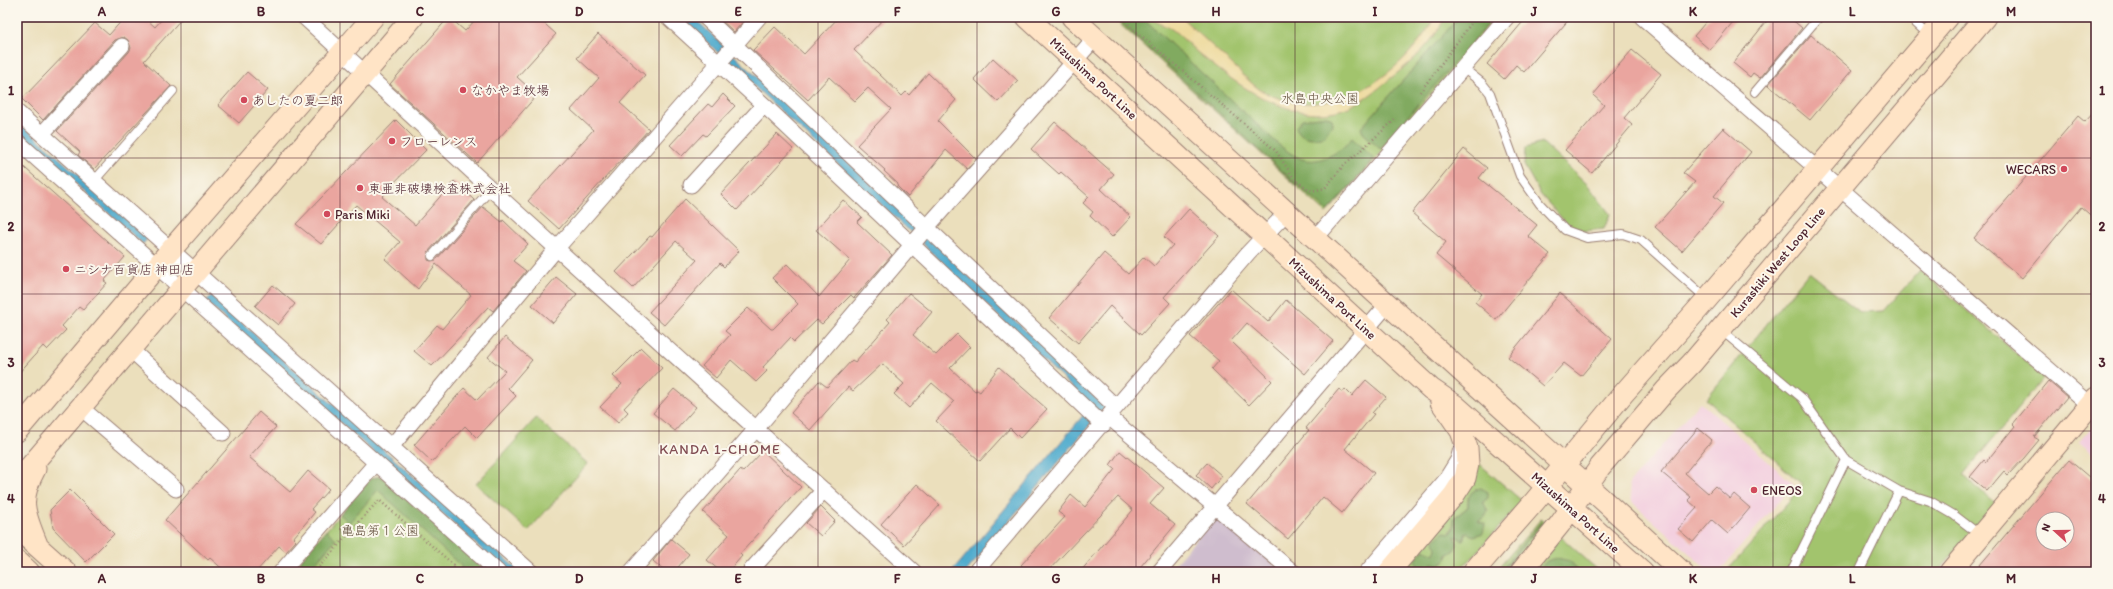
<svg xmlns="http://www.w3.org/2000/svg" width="2113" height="589" viewBox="0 0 2113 589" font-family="Itim,'Klee One',sans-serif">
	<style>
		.built { fill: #f3cfdf; fill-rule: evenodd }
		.industrial { fill: #cfbdce }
		.green { fill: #a2c46d; stroke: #76724c; fill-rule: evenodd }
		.forest { fill: #81aa60; stroke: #666446 }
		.sand { fill: #eeda9e; stroke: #9c7c64 }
		.water { fill: #4fabcd; stroke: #4c657c }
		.building { fill: #eaa59f; fill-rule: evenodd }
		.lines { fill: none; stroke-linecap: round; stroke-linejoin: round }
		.lane-casing { stroke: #9a7f74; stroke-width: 10 }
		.street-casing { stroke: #9a7f74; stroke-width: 17 }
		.secondary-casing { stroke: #9a7f74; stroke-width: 23 }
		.path { stroke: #9a7f74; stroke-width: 2.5; stroke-dasharray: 1 3; stroke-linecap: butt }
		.lane { stroke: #fff; stroke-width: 8 }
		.street { stroke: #fff; stroke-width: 15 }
		.secondary { stroke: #ffe4c6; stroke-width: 21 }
		.grid { fill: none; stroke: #4a1f2b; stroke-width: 1; stroke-opacity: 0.55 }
		.poi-dot { fill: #d1495b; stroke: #fbf7ec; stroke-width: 1.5 }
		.labels { text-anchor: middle; stroke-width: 4; stroke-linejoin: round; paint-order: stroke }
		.street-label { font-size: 13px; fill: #4a1f2b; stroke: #fbf7ec }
		.poi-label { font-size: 13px; fill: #4a1f2b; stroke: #fbf7ec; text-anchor: start }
		.park-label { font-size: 13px; fill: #64513f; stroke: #fbf7ec }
		.neighbourhood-label { font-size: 14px; letter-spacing: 1px; fill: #824e54; stroke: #fbf7ec }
		.neatline { fill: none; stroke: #4a1f2b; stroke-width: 1.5 }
		.grid-label { font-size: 13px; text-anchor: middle; font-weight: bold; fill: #4a1f2b }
	</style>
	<rect width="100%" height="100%" fill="#fbf7ec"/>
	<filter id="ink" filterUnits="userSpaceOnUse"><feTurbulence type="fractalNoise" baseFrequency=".025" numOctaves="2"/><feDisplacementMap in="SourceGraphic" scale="8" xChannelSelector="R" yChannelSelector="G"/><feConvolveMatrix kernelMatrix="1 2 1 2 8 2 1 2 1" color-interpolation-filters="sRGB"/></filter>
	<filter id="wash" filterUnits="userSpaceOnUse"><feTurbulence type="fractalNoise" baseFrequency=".012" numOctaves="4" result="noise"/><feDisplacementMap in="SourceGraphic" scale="16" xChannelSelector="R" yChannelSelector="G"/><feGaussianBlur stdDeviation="0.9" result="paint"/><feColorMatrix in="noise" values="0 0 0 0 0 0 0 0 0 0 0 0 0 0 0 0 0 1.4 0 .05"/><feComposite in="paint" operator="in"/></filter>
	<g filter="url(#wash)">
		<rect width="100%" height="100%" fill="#ebdfbc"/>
		<!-- built -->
		<path class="built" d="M1700 402 1794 484 1719 572H1710L1632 502 1629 483ZM1698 428 1712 441 1675 484 1661 472ZM1700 486 1708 493 1715 486 1730 499 1734 495 1750 508 1728 534 1712 520 1692 542 1678 529 1697 508 1688 500Z
			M2096 422V456L2079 442Z"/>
		<!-- industrial -->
		<path class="industrial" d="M1217 515 1283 572H1168Z"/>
		<!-- green -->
		<path class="green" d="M1112 17H1496L1375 160 1326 213Z
			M1543 143 1587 184 1610 214 1604 229 1584 231 1567 224 1541 195 1524 165 1525 148Z
			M1920 270 2044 377 1963 475 1996 504 1938 572H1726L1803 485 1706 399 1809 272 1860 312 1884 311Z
			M536 418 588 464 528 531 476 484Z
			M1476 461 1522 501 1470 560 1455 572H1399ZM1468 497 1478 521 1466 532 1454 536 1446 561 1439 565 1434 563C1434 540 1454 540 1454 518L1468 507Z
			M371 478 488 572H301L300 561Z
			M1541 519 1550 526 1513 572H1495Z
			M1561 537 1600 572H1575L1576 568H1537L1535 572H1528Z"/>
		<!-- forest -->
		<path class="forest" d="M1115 17H1142L1279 145C1287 151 1296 158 1306 160 1323 163 1343 150 1352 138L1374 159 1328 211 1293 181Z
			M1459 17H1494L1380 149 1363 133 1361 128Z
			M1327 116 1332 119 1333 123 1325 136C1314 139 1301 140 1296 127L1302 119Z
			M381 476 488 572H458L462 567 378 490 349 523 340 514 371 478Z
			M1481 488 1488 492V498L1483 502 1488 511 1485 517 1478 521 1485 524 1483 533 1474 536 1466 533 1463 540 1455 536 1457 544 1454 551 1447 555 1446 561 1439 565 1434 563 1419 567 1415 561 1424 549 1434 554 1436 549 1434 540 1444 532 1451 533 1454 527V518L1468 507C1468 495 1470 491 1481 488Z
			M1541 522 1542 523 1502 572H1499Z
			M326 530 336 539 310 569 314 572H301L300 561Z
			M1557 558 1570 561 1576 568 1575 572H1535L1547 561Z"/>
		<!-- sand -->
		<path class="sand" d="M1150 17H1181C1199 33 1216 50 1234 66 1242 73 1250 83 1259 89 1326 130 1403 76 1435 17H1445C1433 43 1414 60 1391 78 1377 90 1359 105 1340 110 1288 124 1236 84 1198 53 1190 46 1182 37 1173 30 1166 25 1157 24 1150 17Z"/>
		<!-- water -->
		<path class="water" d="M680 17H693L923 232 1105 407 966 572H952L1091 406 918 239Z
			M17 120 148 238 143 244 17 131Z
			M212 296 520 572H507L206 302Z"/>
		<g id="blocks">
			<!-- building -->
			<path class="building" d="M125 17H144L155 27 164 17H183L144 61 171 86 94 169 78 155 80 152 57 131 129 52 131 48 128 40 124 37 115 40 43 120 22 99 95 23 109 35Z
				M449 17 465 31 478 17H537L556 34 517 77 537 95 477 163 390 84Z
				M718 17H747L734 32Z
				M839 17H885L854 50 902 96 906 92 909 95 928 73 956 100 938 121 976 159 967 169 946 150 908 197 897 186 898 184 884 171 885 170 857 145 891 109 868 88 855 101 829 77 808 100 753 50 775 27 804 54Z
				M1527 17H1571L1524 72 1516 65 1504 79 1487 64Z
				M1710 17H1737L1710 50 1694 36Z
				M1770 17H1789L1802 28 1760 78 1753 73 1750 77 1733 63Z
				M598 34 645 75 620 103 649 129 559 229 528 201 593 130 571 110 599 78 577 58Z
				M1811 35 1852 70 1810 120 1768 85Z
				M1632 50 1661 74 1624 118 1632 125 1592 173 1565 150 1604 105 1593 95Z
				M993 58 1018 81 998 102 974 79Z
				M247 72 268 90 239 123 218 105Z
				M723 94 735 106 706 136 703 134 682 156 670 145 708 104 712 107Z
				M2096 110V220L2081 207 2022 278 1974 238 2078 116 2085 122Z
				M396 120 426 150 386 191 387 192 382 197 415 225 454 181 474 200 428 252V260L431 261 436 260 483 207 502 222 503 220 528 244 513 261 526 271 493 311 488 307 432 366 414 351 437 325 442 329 471 295 436 264 418 289 385 259 400 242 356 205 321 244 296 224Z
				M1055 122 1114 174 1101 189 1131 217 1112 237 1090 216 1093 212 1083 203 1089 197 1061 172 1059 174 1031 149Z
				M1723 128 1751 152 1714 196 1723 203 1682 251 1655 227 1695 182 1683 173Z
				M777 134 793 149 737 210 721 194Z
				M1464 149 1487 168 1479 178 1537 225 1528 236 1550 254 1496 320 1475 302 1482 294 1436 255 1446 242 1412 213Z
				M17 161 125 257 104 281 107 283 83 310 79 307 62 326 66 330 47 350 43 346 17 375Z
				M685 199 739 251 724 267 720 263 664 325 649 312 697 260 676 241 633 288 616 272 650 236 652 237Z
				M843 200 862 217 857 222 892 255 854 298 851 295 822 324 817 320 794 342 790 338 763 367 767 371 756 382 731 360 716 378 702 366 730 335 725 331 748 308 771 329H773L798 304 772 278 787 264 819 297 850 260 816 230Z
				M1189 209 1219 236 1164 297 1170 303 1141 335 1110 306 1078 343 1049 318 1104 253 1128 274 1144 257 1154 266 1173 245 1164 237Z
				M556 277 577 294 553 323 532 305Z
				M273 285 295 304 278 325 255 306Z
				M1231 289 1268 322 1286 300 1333 341 1305 374 1247 323 1231 341 1272 381 1249 405 1212 369 1219 361 1190 336Z
				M909 293 932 312 913 335 936 355 957 334 970 347 950 368 975 391 977 390 980 392 999 367 1047 409 1020 438 1010 428 980 461 936 421 954 402 932 383 909 408 894 394 904 384 882 364 853 391 848 387 810 430 791 413 819 381 827 387 852 360 855 362 890 322 887 319Z
				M1560 293 1612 339 1581 376 1564 363 1543 386 1508 357Z
				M505 337 532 360 508 388 516 396 477 438 465 426 432 462 414 445 464 388 477 400 505 371 488 357Z
				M641 348 662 368 624 408 628 412 618 423 600 407 622 384 613 376Z
				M1366 380 1386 397 1372 413 1374 414 1345 449 1374 473 1342 513 1323 497 1288 539 1247 504 1309 430 1306 428 1339 389 1343 392 1345 389 1352 396Z
				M2048 381 2067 397 2034 437 2039 440 2024 458 2008 475 2004 471 1987 491 1970 477 1984 460 1986 462 2015 426 2013 424Z
				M674 389 696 407 675 431 653 413Z
				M259 412 276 427 249 457 290 492 308 471 329 489 311 509 315 512 293 538 296 541 286 552 279 546 256 572H226L210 558 208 560 165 520Z
				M1698 428 1712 440 1685 473 1708 493 1715 486 1730 499 1734 494 1750 508 1728 534 1712 520 1693 542 1678 529 1697 508 1688 500 1691 497 1661 472Z
				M763 451 801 487 740 554 742 556 728 572H721L707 560 729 535 703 512 740 470 743 472Z
				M1120 451 1164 488 1150 504 1175 525 1136 572H1080L1133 510 1118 497 1047 572H1029L1021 565 1065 517 1058 512 1071 495 1085 507 1115 469 1110 465Z
				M2069 460 2096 483V572H1974ZM2043 519H2067V543H2043Z
				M1207 463 1222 476 1211 489 1196 475Z
				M917 484 940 505 904 545 881 524Z
				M70 490 114 534 86 562 53 528 50 510Z
				M821 507 835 521 821 536 806 523Z
				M671 539 689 554 674 572H666L653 561Z"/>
		</g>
	</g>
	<g filter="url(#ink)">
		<use href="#blocks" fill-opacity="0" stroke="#9a7f74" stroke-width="1"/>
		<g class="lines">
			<!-- lane casing -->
			<g class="lane-casing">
				<path id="lane" d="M1909 17 1930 36
					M1463 68 1482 83 1490 93 1520 176 1540 204 1565 230 1587 238 1623 234 1641 240 1707 299
					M1755 92 1819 17
					M94 181 173 91
					M432 256 491 189
					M1721 330 1802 398 1846 460 1899 491 1930 501 1954 515 1980 535
					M1791 572 1846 460
					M1859 572 1899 491"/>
			</g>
			<!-- street casing -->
			<g class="street-casing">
				<path id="street" d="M304 17 491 189 914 572
					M668 17 764 105 1103 425
					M705 17 1116 407
					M1642 17 2090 405
					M17 112 531 572
					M42 134 122 46
					M17 141 498 572
					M691 185 764 105
					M1315 239 1507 17
					M129 348 223 433
					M80 407 176 489
					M1109 417 1293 572
					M391 447 557 248 759 17
					M751 570 824 490
					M281 572 376 463
					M631 572 756 429 928 226 1095 38
					M975 572 1248 253 1286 213
					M1159 572 1387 305
					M1367 572 1445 481 1458 460 1463 442"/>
			</g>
			<!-- secondary casing -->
			<g class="secondary-casing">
				<path id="secondary" d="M1027 17 1431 389 1456 406 1643 572
					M1072 17 1682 572
					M17 431 157 266 373 17
					M35 469C17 502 25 514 38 547
					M17 482 413 17
					M28 538 66 572
					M17 561 29 572
					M1389 572 1454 495 1465 478 1468 464 1467 448 1461 431 1441 402
					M1473 572 1535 501 1623 394 1707 299 1947 17
					M1521 572 1560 524 1600 467 1666 390 1692 363 1985 17
					M1950 572 2096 398"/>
			</g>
			<!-- path -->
			<path class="path" d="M1004 17 1009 22
				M1124 17 1130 26 1276 151 1295 180 1312 191 1325 188 1344 165 1397 118
				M1420 92 1476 17
				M348 534 379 500 455 566 450 572
				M323 572 318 568 348 534 340 528"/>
			<!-- lane -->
			<use href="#lane" class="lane"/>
			<!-- street -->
			<use href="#street" class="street"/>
			<!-- secondary -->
			<use href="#secondary" class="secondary"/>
		</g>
	</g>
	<!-- grid -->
	<path class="grid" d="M181 17V572M340 17V572M499 17V572M659 17V572M818 17V572M977 17V572M1136 17V572M1295 17V572M1454 17V572M1614 17V572M1773 17V572M1932 17V572M17 158H2096M17 294H2096M17 431H2096"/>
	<!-- markers -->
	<g class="poi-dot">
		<circle cx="463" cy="90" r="4"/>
		<circle cx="244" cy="100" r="4"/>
		<circle cx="392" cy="141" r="4"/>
		<circle cx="2064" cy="169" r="4"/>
		<circle cx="360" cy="188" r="4"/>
		<circle cx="327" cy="214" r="4"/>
		<circle cx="66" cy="269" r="4"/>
		<circle cx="1754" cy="490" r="4"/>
	</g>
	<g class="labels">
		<!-- street labels -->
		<g class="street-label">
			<text transform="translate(1094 78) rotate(43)" y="5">Mizushima Port Line</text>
			<text transform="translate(1777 262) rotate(-50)" y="5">Kurashiki West Loop Line</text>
			<text transform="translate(1333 298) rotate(43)" y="5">Mizushima Port Line</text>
			<text transform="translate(1576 512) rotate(42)" y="5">Mizushima Port Line</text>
		</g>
		<!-- poi labels -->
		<g class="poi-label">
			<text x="471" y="95">なかやま牧場</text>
			<text x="252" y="105">あしたの夏二郎</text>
			<text x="400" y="146">フローレンス</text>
			<text x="2056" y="174" text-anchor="end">WECARS</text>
			<text x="368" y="193">東亜非破壊検査株式会社</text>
			<text x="335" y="219">Paris Miki</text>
			<text x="74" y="274">ニシナ百貨店 神田店</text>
			<text x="1762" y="495">ENEOS</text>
		</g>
		<!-- park labels -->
		<g class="park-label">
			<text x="1320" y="103">水島中央公園</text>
			<text x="380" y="535">亀島第１公園</text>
		</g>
		<!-- neighbourhood labels -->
		<g class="neighbourhood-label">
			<text x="720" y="454">KANDA 1-CHOME</text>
		</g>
	</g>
	<!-- margin -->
	<rect width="2113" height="589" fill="none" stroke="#fbf7ec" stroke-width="44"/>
	<!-- north arrow -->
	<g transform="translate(2055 531) rotate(291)"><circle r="19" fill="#fbf7ec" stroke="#b4a19f"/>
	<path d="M0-3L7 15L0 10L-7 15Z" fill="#d1495b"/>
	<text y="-6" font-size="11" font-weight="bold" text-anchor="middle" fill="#4a1f2b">N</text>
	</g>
	<rect x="22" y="22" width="2069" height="545" class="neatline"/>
	<g class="grid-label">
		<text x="102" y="16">A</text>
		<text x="261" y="16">B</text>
		<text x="420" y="16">C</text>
		<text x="579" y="16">D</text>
		<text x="738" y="16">E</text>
		<text x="897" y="16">F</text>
		<text x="1056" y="16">G</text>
		<text x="1216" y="16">H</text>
		<text x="1375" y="16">I</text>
		<text x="1534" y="16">J</text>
		<text x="1693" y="16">K</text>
		<text x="1852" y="16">L</text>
		<text x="2011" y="16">M</text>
		<text x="11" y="95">1</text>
		<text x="2102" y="95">1</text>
		<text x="11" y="231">2</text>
		<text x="2102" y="231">2</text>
		<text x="11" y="367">3</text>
		<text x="2102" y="367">3</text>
		<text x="11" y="503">4</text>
		<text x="2102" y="503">4</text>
		<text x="102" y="583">A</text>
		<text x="261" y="583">B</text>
		<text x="420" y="583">C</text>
		<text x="579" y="583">D</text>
		<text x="738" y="583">E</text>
		<text x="897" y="583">F</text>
		<text x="1056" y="583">G</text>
		<text x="1216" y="583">H</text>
		<text x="1375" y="583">I</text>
		<text x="1534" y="583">J</text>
		<text x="1693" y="583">K</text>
		<text x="1852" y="583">L</text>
		<text x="2011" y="583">M</text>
	</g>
</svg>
